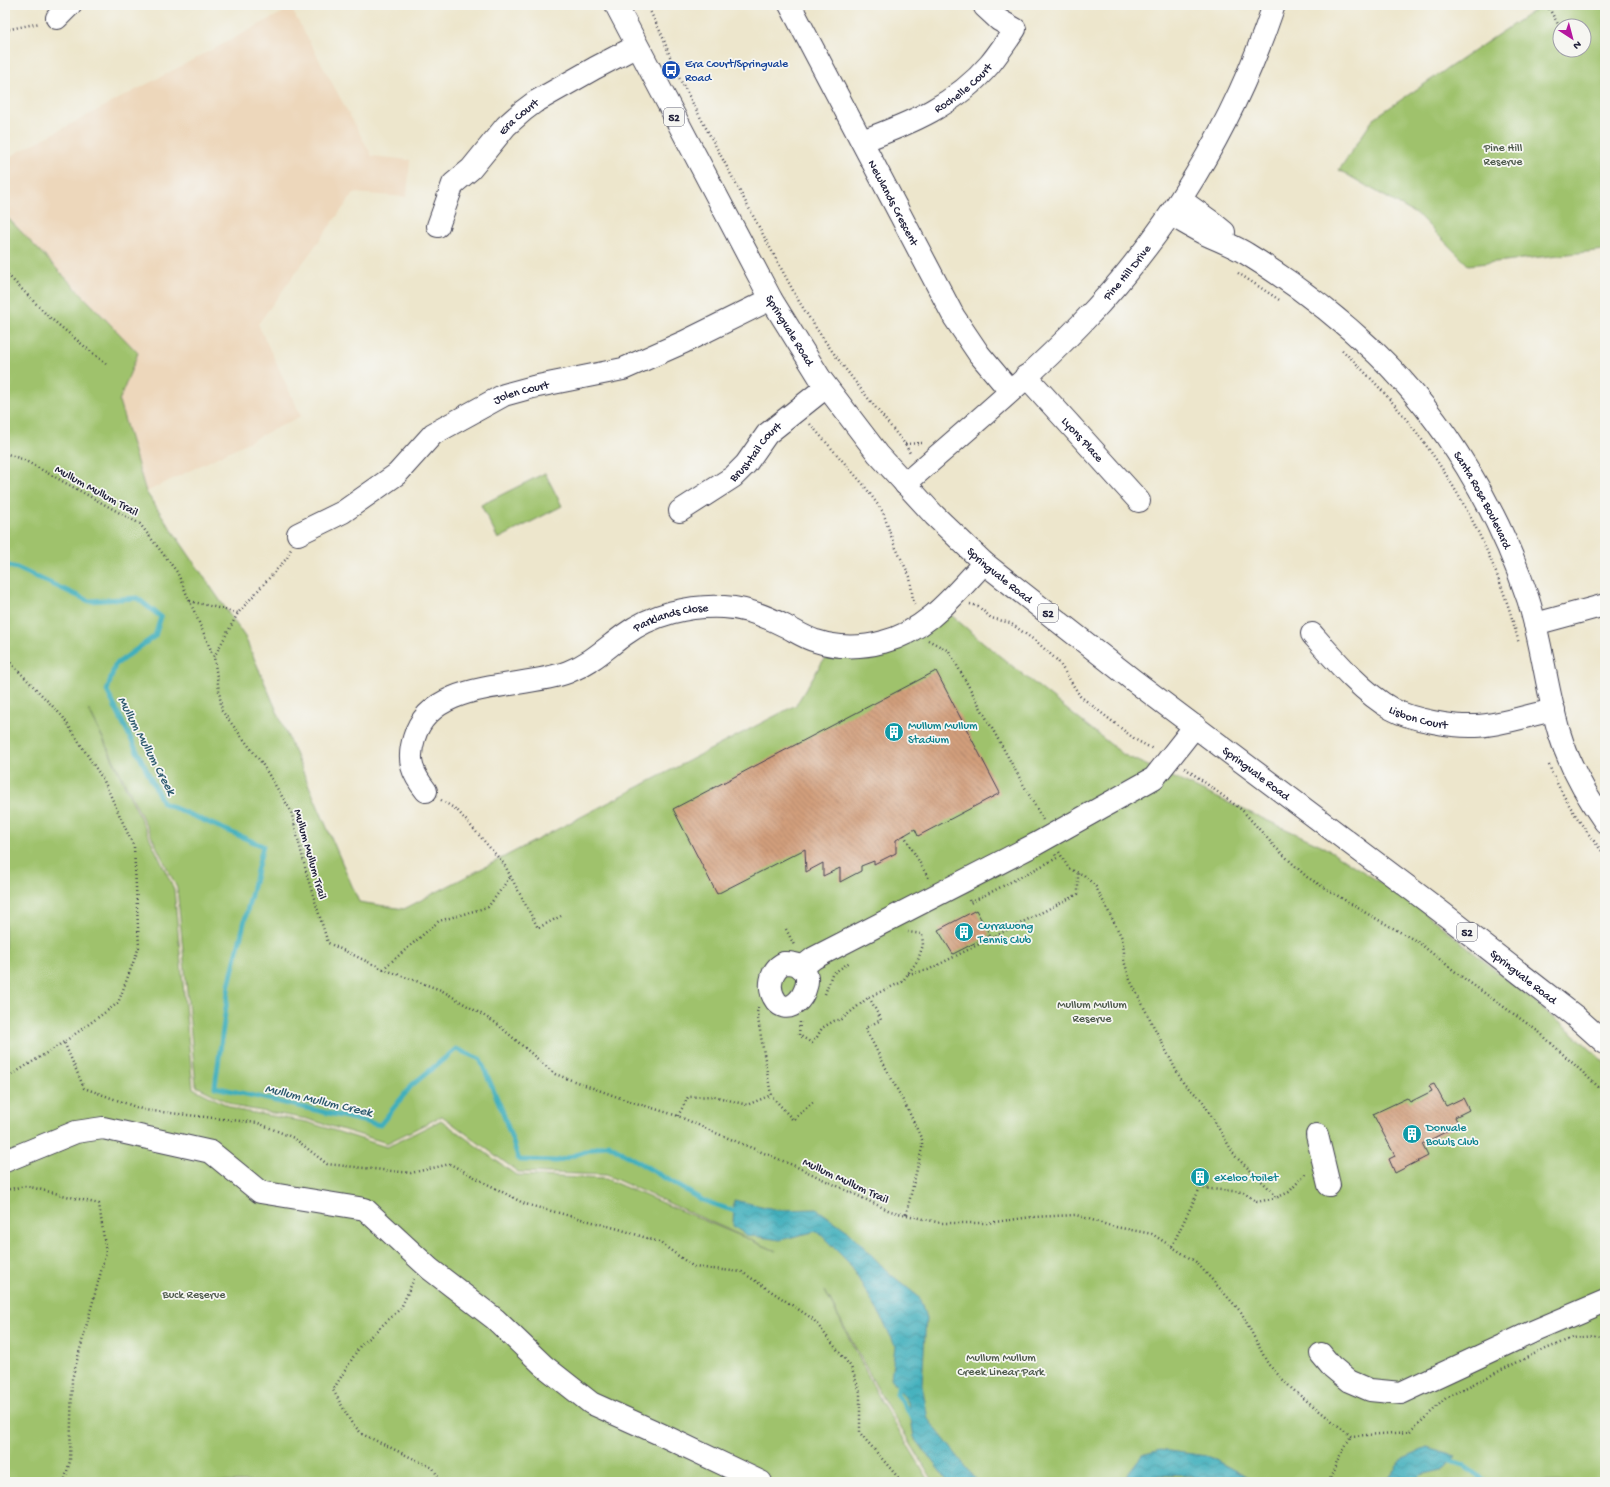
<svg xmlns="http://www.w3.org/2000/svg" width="1610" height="1487" viewBox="0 0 1610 1487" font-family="'Gochi Hand',sans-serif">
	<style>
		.built { fill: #edd7bb }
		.park { fill: #9fc26c; stroke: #607254; fill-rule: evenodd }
		.water { fill: url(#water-waves); stroke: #31687c }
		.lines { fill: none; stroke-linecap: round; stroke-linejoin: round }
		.stream { stroke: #40afbc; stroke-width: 5 }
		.building { fill: url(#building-back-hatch) }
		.minor-casing { stroke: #403f51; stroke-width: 24 }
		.major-casing { stroke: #403f51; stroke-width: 24 }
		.path { stroke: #403f51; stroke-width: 2.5; stroke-dasharray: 1 3; stroke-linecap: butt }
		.minor { stroke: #fff; stroke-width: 22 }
		.major { stroke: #fff; stroke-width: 22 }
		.labels { text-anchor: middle; stroke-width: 3.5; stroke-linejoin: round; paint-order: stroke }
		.shield { fill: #f6f6f2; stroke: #626272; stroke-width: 1 }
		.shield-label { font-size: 11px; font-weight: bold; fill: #22223b }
		.transit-label { font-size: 12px; fill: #164399; stroke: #f6f6f2; text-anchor: start }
		.street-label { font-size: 12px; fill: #22223b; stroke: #f6f6f2 }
		.park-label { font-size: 12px; fill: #4e5a4c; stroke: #f6f6f2 }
		.culture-label { font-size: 12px; fill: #0d838f; stroke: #f6f6f2; text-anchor: start }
		.water-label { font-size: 13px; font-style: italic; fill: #2e5a6f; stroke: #f6f6f2 }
	</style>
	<defs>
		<pattern id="water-waves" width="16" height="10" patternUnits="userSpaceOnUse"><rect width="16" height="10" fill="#40afbc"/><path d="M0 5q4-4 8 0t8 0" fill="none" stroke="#358e9a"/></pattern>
		<pattern id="building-back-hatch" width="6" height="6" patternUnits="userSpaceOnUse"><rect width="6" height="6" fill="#d29f7c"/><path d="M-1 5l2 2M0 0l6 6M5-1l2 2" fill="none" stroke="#aa8167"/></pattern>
	</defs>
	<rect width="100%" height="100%" fill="#f6f6f2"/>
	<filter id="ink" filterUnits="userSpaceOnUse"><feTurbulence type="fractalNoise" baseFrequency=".025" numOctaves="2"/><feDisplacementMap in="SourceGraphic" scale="8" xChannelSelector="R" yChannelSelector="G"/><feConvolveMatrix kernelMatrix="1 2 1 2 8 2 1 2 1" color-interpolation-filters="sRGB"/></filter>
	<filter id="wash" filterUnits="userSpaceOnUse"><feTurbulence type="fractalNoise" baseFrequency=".012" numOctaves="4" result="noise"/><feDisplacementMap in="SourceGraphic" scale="16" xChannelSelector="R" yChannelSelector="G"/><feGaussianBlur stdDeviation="0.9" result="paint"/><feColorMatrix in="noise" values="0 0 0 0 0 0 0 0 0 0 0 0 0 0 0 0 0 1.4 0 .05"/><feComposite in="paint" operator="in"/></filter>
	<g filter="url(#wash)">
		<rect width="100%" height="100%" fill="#ede6cc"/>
		<!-- built -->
		<path class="built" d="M291 8 372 156 410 160 407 197 354 193 258 324 301 416 146 492 119 401 138 353 5 215V159Z"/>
		<!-- park -->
		<path class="park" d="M1542 5H1605V250L1468 265 1419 216 1339 170 1374 118ZM1560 26H1584V50H1560Z
			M5 215 138 353 119 401 146 492 245 637 359 902 404 909 796 705 824 659 875 654 945 610 996 653 1124 755 1323 846 1414 904 1574 1034 1605 1063V1477L1598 1482H934L883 1399 825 1291 881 1401 930 1482H5ZM89 710 177 888 196 1086 238 1107 307 1119 387 1143 442 1116 518 1172 606 1175 776 1251 606 1179 516 1175 441 1120 387 1147 307 1122 237 1110 193 1088 174 889Z
			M545 473 562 506 498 539 481 505Z"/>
		<!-- water -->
		<path class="water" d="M734 1200 779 1210 817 1209 848 1231 889 1273 919 1297 926 1318 922 1384 928 1419 978 1482H948L914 1437 908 1402 891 1378 895 1346 882 1318 849 1263 817 1231 780 1240 746 1235 733 1226Z
			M1426 1448 1456 1456 1445 1469 1421 1475 1415 1482H1385L1403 1458Z
			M1161 1450 1208 1456 1256 1482H1203L1192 1476 1159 1475 1150 1482H1121L1142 1455Z"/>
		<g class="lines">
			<!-- stream -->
			<path class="stream" d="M5 565 17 568 89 601 137 598 161 617 155 636 115 665 107 691 163 803 263 846 229 985 215 1087 380 1125 412 1085 456 1049 480 1059 502 1110 519 1160 557 1161 608 1144 702 1200 740 1213
				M899 1381 897 1394 914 1420
				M1445 1460 1464 1466 1487 1482"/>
		</g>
		<g id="blocks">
			<!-- building -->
			<path class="building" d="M936 671 1000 793 918 836 915 829 896 840V853L874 864V861L861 866V871L840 882V868L823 876V863L806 872 805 849 717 894 673 809Z
				M976 910 990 935 953 954 938 930Z
				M1434 1084 1446 1106 1463 1098 1469 1110 1455 1117 1459 1125 1422 1144 1428 1156 1395 1173 1389 1159 1395 1156 1373 1114 1407 1098 1410 1102 1432 1091 1429 1086Z
				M1200 1173 1203 1175 1202 1178 1199 1180 1197 1175Z"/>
		</g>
	</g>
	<g filter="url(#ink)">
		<use href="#blocks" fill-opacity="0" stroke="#403f51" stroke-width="1"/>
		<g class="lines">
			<!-- minor casing -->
			<g class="minor-casing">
				<g id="minor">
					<path id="s1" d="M790 5 954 317 979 354 1010 391"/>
					<path d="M57 18 70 5"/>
					<path id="s2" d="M862 141C911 123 955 105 990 64 999 53 1007 41 1015 29L999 20 985 7"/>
					<path d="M1181 200 1213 223 1224 232"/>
					<path id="s3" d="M1171 215C1182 221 1193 228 1205 234 1219 240 1234 246 1247 254 1294 283 1337 316 1377 354 1445 420 1498 509 1528 599 1542 642 1546 688 1559 732 1569 765 1585 794 1605 822"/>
					<path id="s4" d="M438 226 453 184 471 169 506 126 523 111 535 102 595 68 637 46"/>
					<path id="s5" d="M1026 376 1139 501"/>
					<path id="s6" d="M905 484C964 432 1026 381 1081 324 1168 234 1234 125 1274 5"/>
					<path id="s7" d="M680 511 733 477 746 464 767 434 826 387"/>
					<path id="s8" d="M298 534 343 512 397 474 433 434 504 395 533 387 623 369 684 342 771 299"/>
					<path d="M1535 624 1605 605"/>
					<path id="s9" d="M1312 634C1334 659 1363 693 1392 709 1412 720 1453 727 1476 726 1502 725 1528 715 1554 710"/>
					<path id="s10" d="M426 791C412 773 407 761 414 738 431 678 522 690 568 672 591 663 605 649 624 635 652 614 690 605 724 607 746 608 766 616 785 626 795 631 805 638 816 641 837 648 862 648 883 642 927 631 954 595 984 563"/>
					<path d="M784 963C830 961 796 1026 776 1001 767 989 770 970 784 963Z"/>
					<path d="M801 968 814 958 1036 844 1154 778 1195 726"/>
					<path d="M1317 1135 1329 1185"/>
					<path d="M5 1161 76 1132 103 1128 211 1152 260 1192 365 1209 430 1269 495 1319 544 1366 591 1403 660 1434 761 1482"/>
					<path d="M1321 1354 1331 1366 1349 1381 1370 1390 1401 1393 1532 1332 1605 1301"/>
				</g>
			</g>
			<!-- major casing -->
			<g class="major-casing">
				<g id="major">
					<path id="s11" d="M616 5 771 299 820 378 878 454 934 515 984 563 1133 680 1440 911 1576 1017 1605 1043"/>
				</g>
			</g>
			<!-- path -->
			<path class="path" d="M647 5 662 35 675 70 797 298C828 350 867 397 905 444L911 455
				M1547 5 1558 24
				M5 30 40 23
				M5 272 49 317 106 364
				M1238 273 1281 301
				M1342 350C1427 429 1491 531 1519 644
				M810 424 863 484 883 512 893 542 910 577 913 600 916 606
				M905 444 923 443
				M5 453 24 460 140 524 177 572 214 657 222 711 261 762 291 811 308 879 328 943 383 969 441 990 496 1023 555 1074 623 1099 678 1116 716 1133 795 1166 890 1211 941 1223H987L1032 1217 1076 1215 1111 1226 1152 1234 1196 1262 1241 1312 1268 1364 1292 1389 1351 1436 1410 1432 1447 1397 1534 1354 1572 1338 1596 1336 1605 1338
				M190 601 238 613
				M970 604 978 606 991 618 1010 623 1037 642 1058 661 1080 696 1136 740 1153 749
				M928 640 949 651 1043 820
				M5 657 63 717 104 781 134 847 139 947 118 1003 64 1042 84 1088 144 1110 258 1123 294 1138 327 1164 411 1173 450 1164 525 1204 619 1229 659 1242 694 1267 742 1272 813 1319 851 1367 860 1392V1433L902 1482
				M214 657 238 613 287 558 291 549
				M1549 765C1562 798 1583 828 1605 855
				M1185 768 1242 810 1275 847 1307 877 1366 913 1418 942 1462 977 1539 1032 1605 1093
				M441 800 457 810 504 864 538 928 561 916
				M904 835 929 879
				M1059 852 1069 869 1084 875 1096 887 1122 938 1124 951V961L1130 980 1178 1074 1184 1084 1202 1100 1235 1156 1272 1191 1276 1198 1289 1192 1307 1172
				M969 900 970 903 1057 858 1055 854
				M786 929 794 945
				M383 969 439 921 488 907 511 876
				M908 974 928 970 1078 894V872
				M825 994 832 974 850 962
				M869 997 902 982 918 960 923 945 922 934 908 932
				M758 1007 757 1013 771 1095 793 1120 813 1102
				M800 1022 799 1035 812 1043 817 1037 822 1028 834 1021 842 1019 869 997 881 1020 865 1028 910 1114 922 1140V1148L906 1215
				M5 1079 64 1042
				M678 1116 688 1097 714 1096 747 1105 771 1095
				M5 1190 26 1186 99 1204 106 1253 72 1379 70 1461 64 1482
				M1172 1246 1200 1188 1243 1192 1257 1202 1276 1198
				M414 1279 401 1308 360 1346 333 1390 351 1422 362 1434 433 1468 441 1482
				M1329 1482 1337 1461 1351 1436"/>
			<!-- minor -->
			<use href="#minor" class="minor"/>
			<!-- major -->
			<use href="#major" class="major"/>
		</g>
	</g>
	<!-- icons -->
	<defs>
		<g id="bus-disc" transform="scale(1)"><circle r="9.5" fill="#1a4fb4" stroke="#f6f6f2"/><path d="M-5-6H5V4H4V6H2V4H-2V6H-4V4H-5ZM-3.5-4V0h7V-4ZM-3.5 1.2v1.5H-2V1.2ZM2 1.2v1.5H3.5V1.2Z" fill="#fff"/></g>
		<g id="building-disc" transform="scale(1)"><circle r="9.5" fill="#0f9aa8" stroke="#f6f6f2"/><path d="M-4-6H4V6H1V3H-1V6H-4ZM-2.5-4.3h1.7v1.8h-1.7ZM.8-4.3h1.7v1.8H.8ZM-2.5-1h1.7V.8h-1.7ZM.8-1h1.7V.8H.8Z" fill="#fff"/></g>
	</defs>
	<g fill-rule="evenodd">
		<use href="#bus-disc" x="671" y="70"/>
		<use href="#building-disc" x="894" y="732"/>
		<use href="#building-disc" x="964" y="932"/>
		<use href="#building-disc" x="1412" y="1134"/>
		<use href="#building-disc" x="1200" y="1177"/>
	</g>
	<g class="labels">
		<!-- shield labels -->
		<g class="shield">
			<rect x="664" y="108" width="20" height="18" rx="3"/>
			<rect x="1038" y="604" width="20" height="18" rx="3"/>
			<rect x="1457" y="923" width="20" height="18" rx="3"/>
		</g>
		<g class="shield-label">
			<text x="674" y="121">52</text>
			<text x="1048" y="617">52</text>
			<text x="1467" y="936">52</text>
		</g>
		<!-- transit labels -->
		<g class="transit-label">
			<text x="685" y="67">Era Court/Springvale<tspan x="685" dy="14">Road</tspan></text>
		</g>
		<!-- street labels -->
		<g class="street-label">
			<text dy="4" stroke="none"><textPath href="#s2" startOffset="115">Rochelle Court</textPath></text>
			<text dy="4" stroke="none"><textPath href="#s4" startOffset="139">Era Court</textPath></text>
			<text dy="4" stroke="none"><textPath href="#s1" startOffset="223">Newlands Crescent</textPath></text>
			<text dy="4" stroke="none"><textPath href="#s6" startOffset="307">Pine Hill Drive</textPath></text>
			<text dy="4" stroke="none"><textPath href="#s11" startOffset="369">Springvale Road</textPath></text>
			<text dy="4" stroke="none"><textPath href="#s8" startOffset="268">Jolen Court</textPath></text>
			<text dy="4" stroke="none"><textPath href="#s5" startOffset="85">Lyons Place</textPath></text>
			<text dy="4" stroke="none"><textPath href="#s7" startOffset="97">Brushtail Court</textPath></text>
			<text transform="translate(97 490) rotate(29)" y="4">Mullum Mullum Trail</text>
			<text dy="4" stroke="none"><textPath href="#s3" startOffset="431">Santa Rosa Boulevard</textPath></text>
			<text dy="4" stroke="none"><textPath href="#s11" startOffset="693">Springvale Road</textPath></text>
			<text dy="4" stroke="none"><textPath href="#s10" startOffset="352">Parklands Close</textPath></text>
			<text dy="4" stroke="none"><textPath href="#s9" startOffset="138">Lisbon Court</textPath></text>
			<text dy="4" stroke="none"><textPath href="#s11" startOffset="1017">Springvale Road</textPath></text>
			<text transform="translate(311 854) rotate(74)" y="4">Mullum Mullum Trail</text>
			<text dy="4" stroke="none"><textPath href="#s11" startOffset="1353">Springvale Road</textPath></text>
			<text transform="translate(846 1180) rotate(25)" y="4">Mullum Mullum Trail</text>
		</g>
		<!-- park labels -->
		<g class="park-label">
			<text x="1503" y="151">Pine Hill<tspan x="1503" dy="14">Reserve</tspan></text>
			<text x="1092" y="1008">Mullum Mullum<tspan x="1092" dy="14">Reserve</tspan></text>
			<text x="194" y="1298">Buck Reserve</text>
			<text x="1001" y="1361">Mullum Mullum<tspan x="1001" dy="14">Creek Linear Park</tspan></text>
		</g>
		<!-- culture labels -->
		<g class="culture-label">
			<text x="908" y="729">Mullum Mullum<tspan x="908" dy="14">Stadium</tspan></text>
			<text x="978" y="929">Currawong<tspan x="978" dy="14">Tennis Club</tspan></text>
			<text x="1426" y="1131">Donvale<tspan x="1426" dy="14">Bowls Club</tspan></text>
			<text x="1214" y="1181">exeloo toilet</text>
		</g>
		<!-- water labels -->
		<g class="water-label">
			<text transform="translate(148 745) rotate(62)" y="5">Mullum Mullum Creek</text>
			<text transform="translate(319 1099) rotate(13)" y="5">Mullum Mullum Creek</text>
		</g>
	</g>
	<!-- margin -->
	<rect width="1610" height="1487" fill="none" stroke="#f6f6f2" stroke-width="20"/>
	<!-- north arrow -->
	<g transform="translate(1572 38) rotate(144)"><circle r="19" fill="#f6f6f2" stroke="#a1a1a9"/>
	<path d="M0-3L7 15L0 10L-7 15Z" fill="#b5179e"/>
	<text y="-6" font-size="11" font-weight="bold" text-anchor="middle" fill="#22223b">N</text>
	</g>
</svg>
